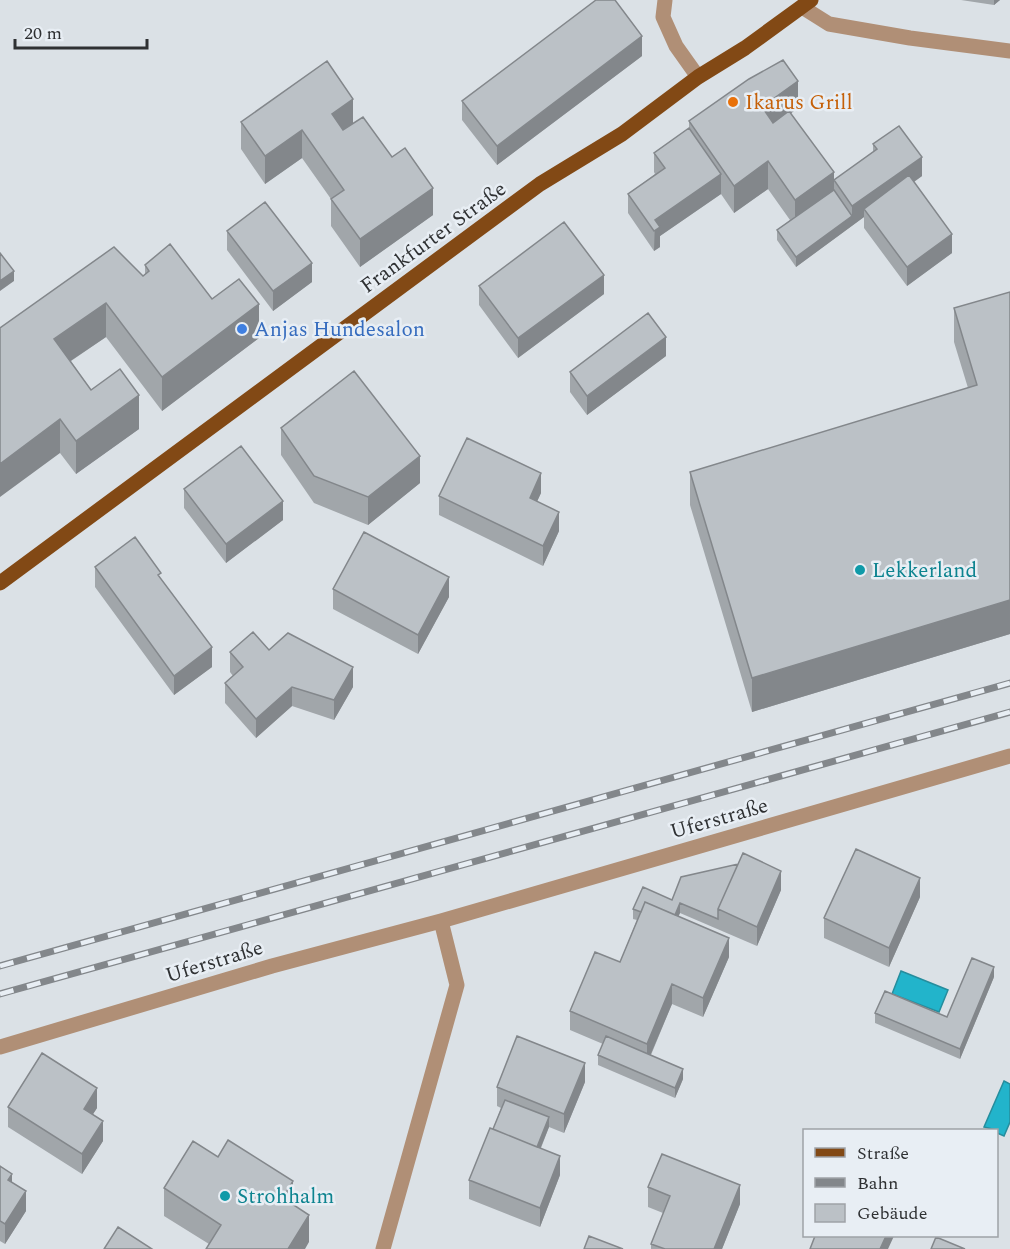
<svg xmlns="http://www.w3.org/2000/svg" width="1010" height="1249" viewBox="0 0 1010 1249" font-family="Spectral,serif">
	<style>
		.water { fill: #22b4cb; stroke: #268d9d; stroke-width: 1.5 }
		.lines { fill: none; stroke-linecap: round; stroke-linejoin: round }
		.minor { stroke: #b08f76; stroke-width: 15 }
		.major { stroke: #824915; stroke-width: 15 }
		.rail-casing { stroke: #83878b; stroke-width: 7 }
		.rail { stroke: #e8eef4; stroke-width: 4.5; stroke-dasharray: 14; stroke-linecap: butt }
		.wall { fill: #a1a6aa }
		.shaded-wall { fill: #83878b }
		.building { fill: #bbc1c6; stroke: #83878b; stroke-width: 1.5 }
		.food-dot { fill: #e8710a; stroke: #e8eef4; stroke-width: 2 }
		.shop-dot { fill: #3f7fe0; stroke: #e8eef4; stroke-width: 2 }
		.culture-dot { fill: #0f9aa8; stroke: #e8eef4; stroke-width: 2 }
		.labels { text-anchor: middle; stroke-width: 5; stroke-linejoin: round; paint-order: stroke }
		.food-label { font-size: 21px; fill: #c56008; stroke: #e8eef4; text-anchor: start }
		.street-label { font-size: 21px; fill: #2f3133; stroke: #e8eef4 }
		.shop-label { font-size: 21px; fill: #366cbe; stroke: #e8eef4; text-anchor: start }
		.culture-label { font-size: 21px; fill: #0d838f; stroke: #e8eef4; text-anchor: start }
	</style>
	<rect width="100%" height="100%" fill="#dbe1e6"/>
	<!-- water -->
	<path class="water" d="M901 971 948 990 939 1012 892 994Z
		M1004 1081 1010 1084V1122L1004 1136 997 1133 996 1130 984 1127Z"/>
	<g class="lines">
		<!-- minor -->
		<path class="minor" d="M665 0 663 17 676 46 698 77
			M802 7 829 24 910 38 1010 51
			M0 1047 272 966 441 921 1010 756
			M383 1249 457 985 441 921"/>
		<!-- major -->
		<path class="major" d="M0 583 540 184 622 134 698 77 745 48 811 0"/>
		<!-- rail casing -->
		<g class="rail-casing">
			<path id="rail" d="M0 966 1010 683
				M0 994 1010 712"/>
		</g>
		<!-- rail -->
		<use href="#rail" class="rail"/>
	</g>
	<!-- wall -->
	<path class="wall" d="M961 0H1000L994 5Z
		M642 56 497 165 462 120V101Z
		M798 108 791 113 834 180 873 152V144L922 176 914 182 952 253 907 286 864 228V217L796 267 777 240V230L790 220 768 189 734 213 721 194 660 236V247L654 251 628 213V194L655 174 654 172V153L689 128V121Z
		M241 122 353 123 433 215 360 267 331 226V199L302 158 265 184 241 149Z
		M227 231 312 282 273 311 227 250Z
		M145 265 212 299 259 338 162 411 106 337 71 361 91 390 139 429 76 474 60 453 0 328 143 276 145 274Z
		M479 286 604 294 518 358 479 305Z
		M1010 292V634L752 712 690 505V472L968 388 954 342V308Z
		M666 356 587 415 570 392V372Z
		M281 428 420 483 368 525 314 503 281 455Z
		M184 489 283 520 226 563 184 508Z
		M541 493 537 501 559 531 543 566 439 515V496Z
		M95 567 161 580 212 667 174 695 95 587Z
		M333 589 449 597 418 654 333 609Z
		M269 650 353 687 334 720 292 706 256 738 225 703V683L233 676 230 672V652Z
		M781 890 757 946 680 913 678 916 729 957 703 1017 672 1004 651 1055 683 1079 675 1098 598 1065V1055L603 1044 570 1030V1011L620 962 637 920 633 919V909L672 900Z
		M920 897 889 967 824 938V918Z
		M994 977 960 1059 875 1023V1013L947 1017Z
		M585 1082 564 1133 549 1127 541 1148 560 1175 540 1227 469 1199V1180L493 1129 501 1108 497 1106V1087Z
		M8 1107 97 1108 93 1114 103 1141 82 1174 8 1127Z
		M0 1166 12 1183 26 1211 5 1244 0 1241Z
		M648 1187 740 1204 722 1249H651V1244L663 1213 648 1207Z
		M164 1188 293 1204 309 1242 209 1244 164 1216Z"/>
	<!-- shaded-wall -->
	<path class="shaded-wall" d="M994 0H1000L994 5Z
		M642 36V56L497 165V146Z
		M798 81V108L762 135V107Z
		M353 99V126L332 141V114Z
		M302 130V158L265 184V156Z
		M922 157V176L868 214 864 209V217L796 267V257L852 216V206Z
		M768 161V189L734 213V186Z
		M834 172V200L795 227V200Z
		M721 174V194L660 236V247L654 251 655 220Z
		M433 188V215L360 267V239Z
		M952 234V253L907 286V267Z
		M312 263V282L273 311V291Z
		M14 271V281L0 291V281Z
		M604 275V294L518 358V338Z
		M106 303V337L54 372V339Z
		M259 304V338L162 411V377Z
		M666 337V356L587 415V396Z
		M139 395V429L76 474V441Z
		M60 419V453L0 497V464Z
		M420 456V483L368 525V497Z
		M541 473V493L530 517V498Z
		M283 501V520L226 563V544Z
		M559 512V531L543 566V546Z
		M449 577V597L418 654V635Z
		M1010 600V634L752 712V678Z
		M212 647V667L174 695V676Z
		M353 667V687L334 720V700Z
		M292 687V706L256 738V719Z
		M781 871V890L757 946V927Z
		M920 878V897L889 967V948Z
		M680 903V913L671 933V923Z
		M729 938V957L703 1017V998Z
		M994 967V977L960 1059V1049Z
		M672 984V1004L647 1063V1044Z
		M585 1063V1082L564 1133V1114Z
		M683 1069V1079L675 1098V1088Z
		M97 1088V1108L84 1128V1109Z
		M549 1117V1127L534 1164V1154Z
		M103 1121V1141L82 1174V1154Z
		M560 1156V1175L540 1227V1208Z
		M12 1174V1193L8 1180Z
		M293 1181V1208L283 1198Z
		M740 1185V1204L722 1249H714Z
		M26 1191V1211L5 1244V1224Z
		M309 1215V1242L305 1249H288Z
		M886 1236H894L888 1249H880Z"/>
	<!-- building -->
	<path class="building" d="M596 0H615L642 36 497 146 462 101Z
		M783 60 798 81 762 107 773 123 789 111 834 172 795 200 768 161 734 186 689 121 749 79Z
		M327 61 353 99 332 114 343 130 363 117 392 157 405 148 433 188 360 239 331 199 344 190 302 130 265 156 241 122Z
		M899 126 922 157 852 206 834 180 877 149 873 144Z
		M689 128 721 174 655 220 660 227 654 231 628 194 665 168 654 153Z
		M909 175 952 234 907 267 864 209Z
		M834 190 852 216 796 257 777 230Z
		M265 202 312 263 273 291 227 231Z
		M564 222 604 275 518 338 479 286Z
		M170 244 212 299 239 279 259 304 162 377 106 303 54 339 91 390 120 369 139 395 76 441 60 419 0 464V328L114 247 143 276 149 271 145 265Z
		M0 253 14 271 0 281Z
		M1010 292V600L752 678 690 472 977 385 954 308Z
		M648 313 666 337 587 396 570 372Z
		M354 371 420 456 368 497 314 476 281 428Z
		M467 438 541 473 530 498 559 512 543 546 439 496Z
		M241 446 283 501 226 544 184 489Z
		M364 532 449 577 418 635 333 589Z
		M135 537 161 573 158 575 212 647 174 676 95 567Z
		M253 632 269 650 288 633 353 667 334 700 292 687 256 719 225 683 243 667 230 652Z
		M856 849 920 878 889 948 824 918Z
		M743 853 781 871 757 927 718 909Z
		M738 864 718 909V919L680 903 675 915 645 902 641 912 633 909 643 887 672 900 681 877Z
		M645 902 729 938 703 998 672 984 647 1044 570 1011 595 952 620 962Z
		M972 958 994 967 960 1049 875 1013 885 991 947 1017Z
		M517 1036 585 1063 564 1114 497 1087Z
		M606 1036 683 1069 675 1088 598 1055Z
		M42 1053 97 1088 84 1109 103 1121 82 1154 8 1107Z
		M505 1100 549 1117 537 1147 493 1129Z
		M490 1128 560 1156 540 1208 469 1180Z
		M228 1140 293 1181 283 1198 309 1215 288 1249H206L221 1225 164 1188 193 1141 218 1157Z
		M662 1154 740 1185 714 1249H665L651 1244 670 1196 648 1187Z
		M0 1166 12 1174 8 1180 26 1191 5 1224 0 1221Z
		M118 1227 152 1249H104Z
		M589 1236 623 1249H584Z
		M815 1236H886L880 1249H810Z
		M936 1237 965 1249H931Z"/>
	<!-- markers -->
	<circle class="food-dot" cx="733" cy="102" r="6"/>
	<circle class="shop-dot" cx="242" cy="329" r="6"/>
	<g class="culture-dot">
		<circle cx="860" cy="570" r="6"/>
		<circle cx="225" cy="1196" r="6"/>
	</g>
	<g class="labels">
		<!-- food labels -->
		<g class="food-label">
			<text x="745" y="109">Ikarus Grill</text>
		</g>
		<!-- street labels -->
		<g class="street-label">
			<text transform="translate(433 237) rotate(-36)" y="7">Frankfurter Straße</text>
			<text transform="translate(719 818) rotate(-16)" y="7">Uferstraße</text>
			<text transform="translate(214 961) rotate(-17)" y="7">Uferstraße</text>
		</g>
		<!-- shop labels -->
		<g class="shop-label">
			<text x="254" y="336">Anjas Hundesalon</text>
		</g>
		<!-- culture labels -->
		<g class="culture-label">
			<text x="872" y="577">Lekkerland</text>
			<text x="237" y="1203">Strohhalm</text>
		</g>
	</g>
	<!-- legend -->
	<rect x="803" y="1129" width="195" height="108" fill="#e8eef4" stroke="#9ea2a7" stroke-width="1.5"/>
	<rect x="815" y="1148" width="30" height="9" fill="#824915" stroke="#9ea2a7" stroke-width="1.5"/>
	<text x="857" y="1159" font-size="18" fill="#2f3133">Straße</text>
	<rect x="815" y="1178" width="30" height="9" fill="#83878b" stroke="#9ea2a7" stroke-width="1.5"/>
	<text x="857" y="1189" font-size="18" fill="#2f3133">Bahn</text>
	<rect x="815" y="1204" width="30" height="18" fill="#bbc1c6" stroke="#9ea2a7" stroke-width="1.5"/>
	<text x="857" y="1219" font-size="18" fill="#2f3133">Gebäude</text>
	<!-- scale -->
	<path d="M15 39v9h132v-9" fill="none" stroke="#2f3133" stroke-width="3"/>
	<text x="24" y="39" font-size="18" fill="#2f3133" stroke="#e8eef4" stroke-width="4.5" paint-order="stroke">20 m</text>
</svg>
